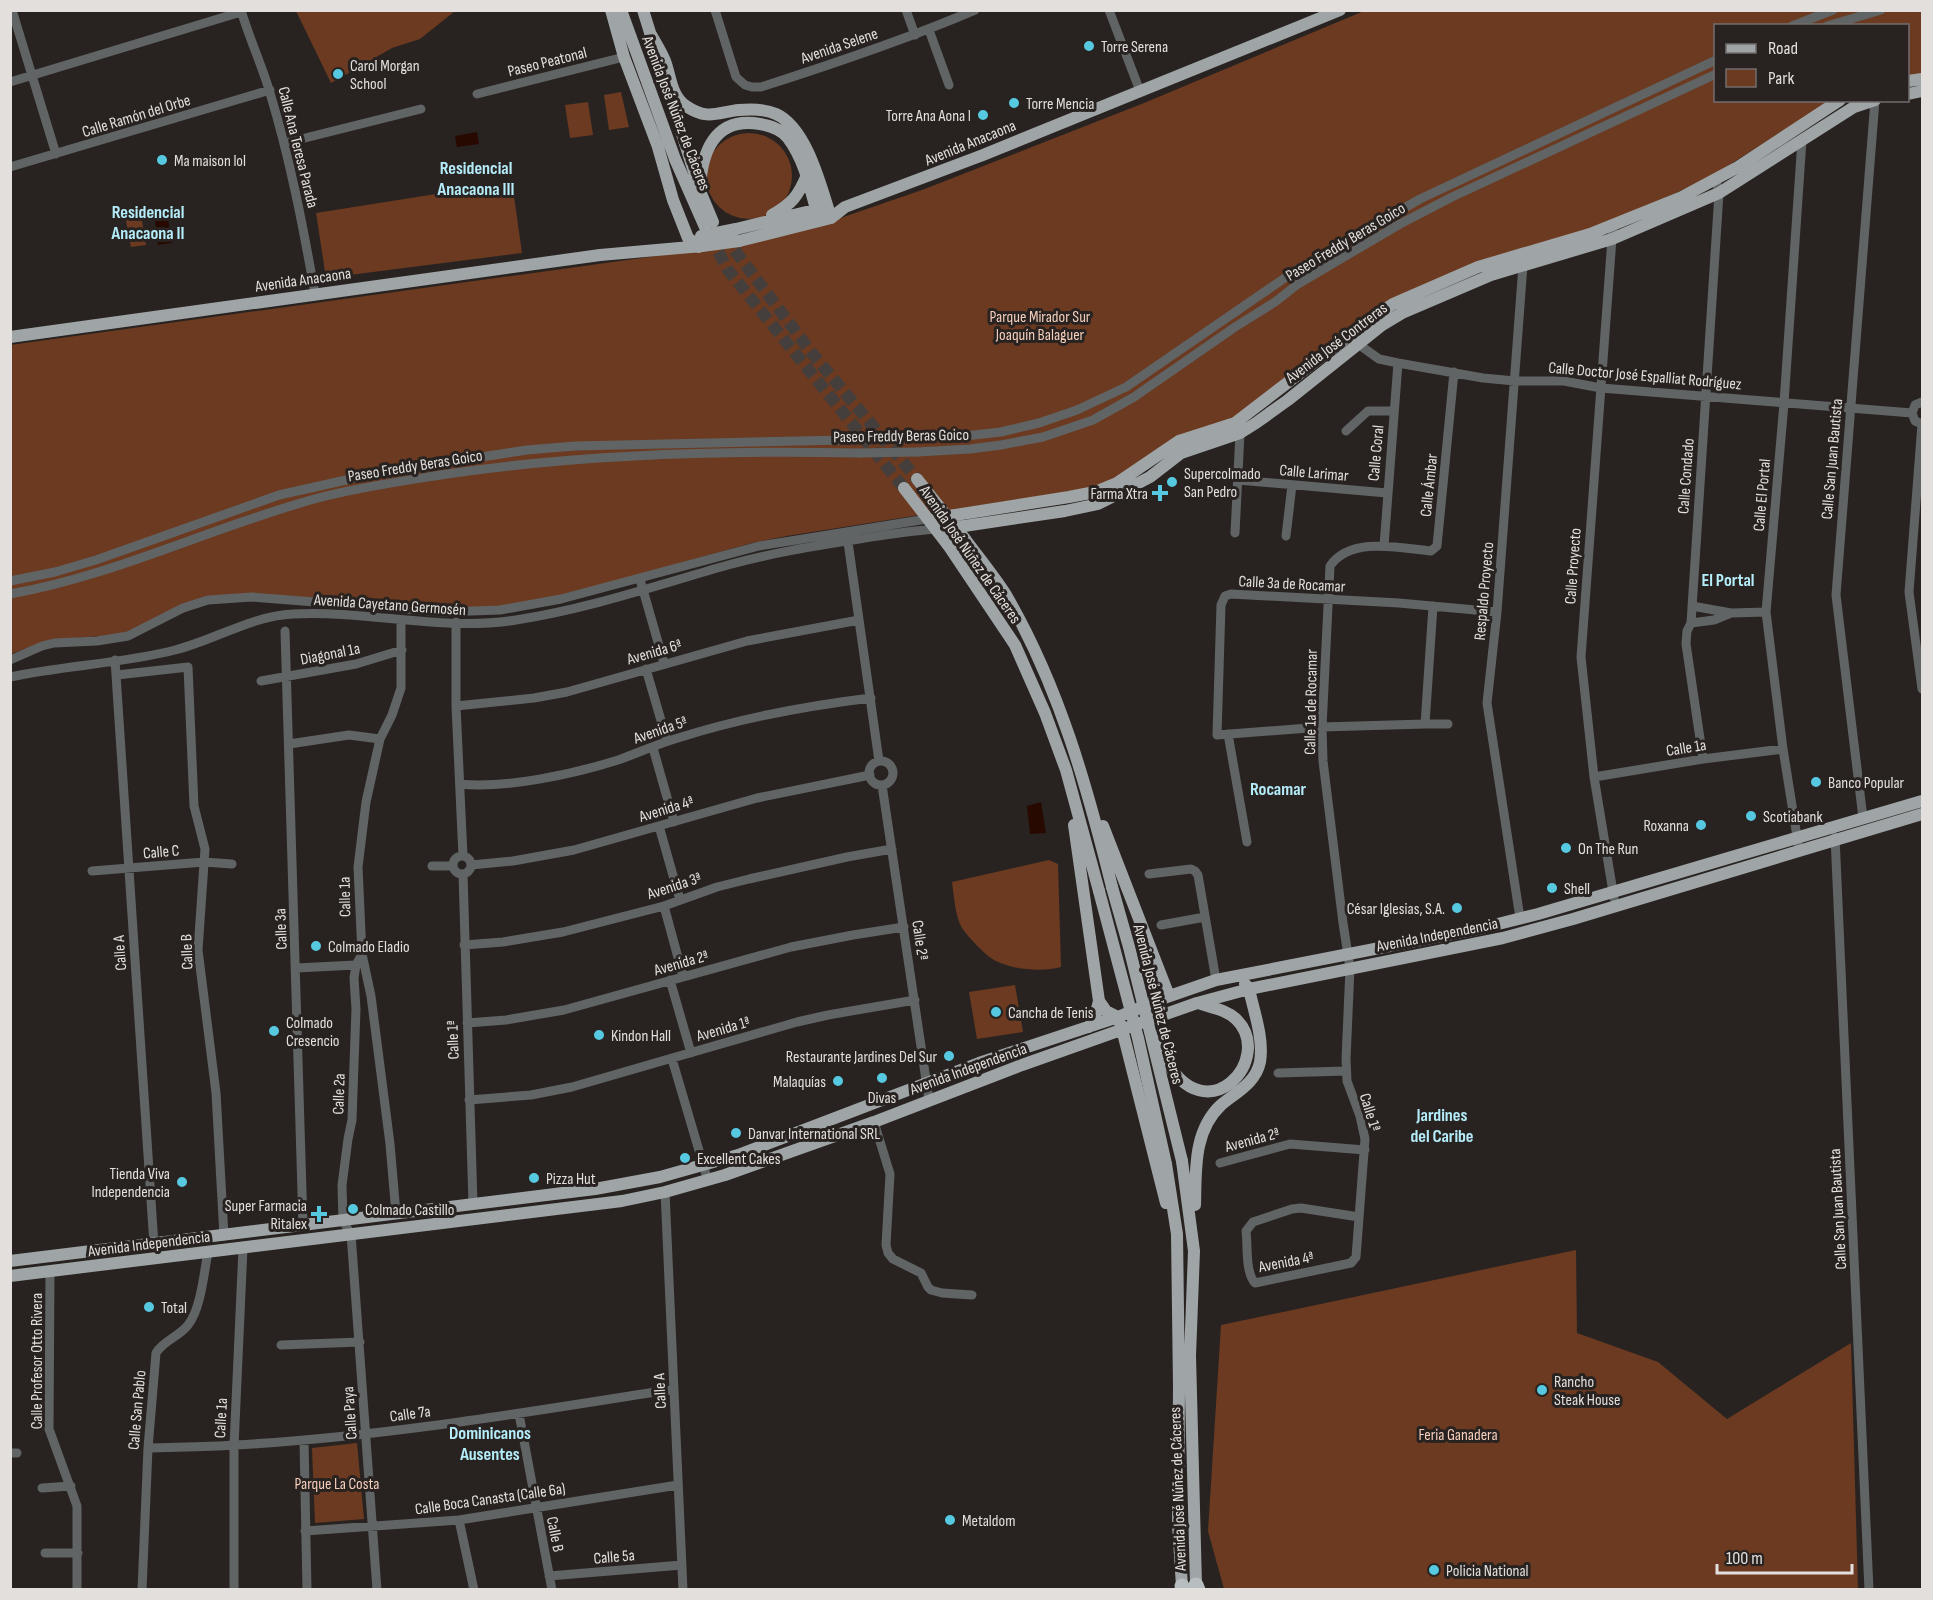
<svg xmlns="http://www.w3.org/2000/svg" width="1933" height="1600" viewBox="0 0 1933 1600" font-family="'Sofia Sans Condensed',sans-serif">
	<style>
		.green { fill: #6b3a20 }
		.water { fill: #280900 }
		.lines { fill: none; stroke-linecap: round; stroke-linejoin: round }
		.major-tunnel { stroke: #443f3d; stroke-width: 12; stroke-dasharray: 12 6; stroke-linecap: butt }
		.minor { stroke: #616465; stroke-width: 9 }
		.major { stroke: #9fa5a6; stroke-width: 12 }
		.highway { stroke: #b7bec0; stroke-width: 15 }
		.minor-bridge { stroke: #616465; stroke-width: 9 }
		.major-bridge { stroke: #9fa5a6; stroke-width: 12 }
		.poi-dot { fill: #56c9e1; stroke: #282321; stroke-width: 2 }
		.labels { text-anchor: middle; stroke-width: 6; stroke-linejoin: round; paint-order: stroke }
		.street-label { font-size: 16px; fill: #e2dfdd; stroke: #282321 }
		.poi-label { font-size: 16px; fill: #e2dfdd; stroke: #282321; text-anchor: start }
		.park-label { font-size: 16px; fill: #f6cfbc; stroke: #282321 }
		.neighbourhood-label { font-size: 18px; font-weight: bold; fill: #b4ecf9; stroke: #282321 }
	</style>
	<rect width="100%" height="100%" fill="#282321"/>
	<!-- green -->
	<path class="green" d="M296 11H455L420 39 392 48 331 83Z
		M1364 11H1922V74L1908 77V26H1716V100L1831 101 1705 180 1608 223 1413 290 1240 414 1115 479 1090 488 787 536 752 543 573 593 515 605 456 610 231 596 133 630 114 635 49 640 11 654 10 345 743 244 826 223 922 190 1144 103Z
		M621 92 629 127 609 130 604 95Z
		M588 102 593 135 570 138 565 105Z
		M706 176a43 43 0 1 1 86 0a43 43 0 1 1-86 0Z
		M512 182 522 253 326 278 316 213Z
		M141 214 146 245 131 247 125 216Z
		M1049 860 1058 864 1061 967C1042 972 1014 970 996 961 987 957 968 937 962 928 955 916 954 896 952 882Z
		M1015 985 1023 1032 977 1039 969 992Z
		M1576 1250 1577 1333 1658 1362 1727 1419 1851 1343 1858 1589H1224L1208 1531 1221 1325Z
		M357 1443 364 1519 315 1523 312 1448Z"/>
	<!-- water -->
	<path class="water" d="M477 132 479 144 457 147 455 136Z
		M168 219 172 243 158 245 155 221Z
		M1041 802 1046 833 1030 834 1027 806Z"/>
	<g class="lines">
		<!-- major-tunnel -->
		<path class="major-tunnel" d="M710 236 728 270 904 488
			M724 236 811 352 917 479"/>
		<!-- minor -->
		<path class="minor" d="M12 10 56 154
			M241 10C249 38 262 65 270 93 290 159 303 226 315 294
			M715 10 736 77 745 85 752 87H761C833 64 905 40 975 10
			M906 10 915 35
			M1109 10 1140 91
			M1792 26 1833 10
			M1827 26 1881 10
			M929 30 949 85
			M10 82 241 12
			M477 94 624 57
			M285 143 421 109
			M10 167 270 90
			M1613 225 1581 657 1594 777 1614 898
			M1354 341 1379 359 1398 363 1483 378 1515 381H1564L1601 388 1912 413
			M1922 402 1915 405 1912 413 1915 421 1922 424
			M1922 424 1909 592 1922 689
			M1346 431 1368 411H1394
			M908 438 956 437 1001 432 1039 423 1077 410 1126 387 1295 271 1420 199 1716 60
			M917 452 970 449 1001 445 1043 437 1093 420 1134 397 1235 327 1275 302 1298 284 1400 224 1452 197 1716 74
			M1238 480 1387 493
			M1235 533 1240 433
			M847 535 879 761
			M1286 536 1292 485
			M1384 546 1398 363
			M10 581 55 572 96 560 279 495 382 472 527 450 575 446 846 440
			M641 583 664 663
			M10 594C117 575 214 526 318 498 360 487 403 481 447 474 583 454 721 450 859 453
			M1433 606 1425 724 1322 727 1217 735 1221 605 1225 596 1231 594 1399 603 1497 612
			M1692 606 1731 613
			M456 622V706L463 856
			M1691 623 1714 620 1731 613 1766 612
			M285 631 303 1225
			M10 660 42 646 54 643 97 641 128 636 183 608 208 600 252 597 443 612 500 610 561 599 759 546 933 518
			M115 660 154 1245
			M646 669 667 741
			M117 675 188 667 194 806 205 849 198 950 216 1093 224 1236
			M10 677C65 665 121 664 175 650 215 640 251 616 293 614 368 610 442 632 516 620 588 609 658 585 728 565 771 553 815 546 859 539 886 535 912 530 940 529
			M261 681 356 664 402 650
			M456 706 534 698 567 692 747 641 859 620
			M1425 724H1448
			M1228 734 1247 842
			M289 744 349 735 380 739
			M653 748 674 822
			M1703 759 1686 644 1687 631 1691 623 1719 193 1716 180
			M869 773a12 12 0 1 1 24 0a12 12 0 1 1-24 0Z
			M1594 777 1703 759 1783 749
			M460 784C505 789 574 774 618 760 638 753 657 744 678 738 741 718 805 706 871 698
			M882 785 929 1100
			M1863 818 1836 595 1875 100
			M659 826 680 900
			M1835 837 1869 1590
			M1798 843 1783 749 1766 612 1784 403 1802 140
			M453 865a9 9 0 1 1 18 0a9 9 0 1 1-18 0Z
			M471 865 513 861 574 850 757 798 870 775
			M432 866H453
			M92 871 204 862 232 864
			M463 874 473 1204
			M1149 874 1191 869 1195 871 1198 875 1216 980
			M664 906 683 976
			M1520 918 1487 703 1497 612 1523 265
			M1161 925 1205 917
			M464 945 503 942 563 932 664 906 717 887 749 879 847 857 892 849
			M362 954 356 965 354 978 356 1009 352 1120 348 1139 342 1185 343 1221 351 1234 377 1590
			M296 968 356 965
			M670 980 691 1053
			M467 1023 506 1020 564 1010 791 947 853 935 904 927
			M672 1059 708 1181
			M1278 1073 1346 1071
			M469 1100 531 1095 572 1087 797 1022 828 1015 915 1000
			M874 1122 890 1174 886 1245 888 1253 893 1259 921 1273 928 1287 931 1290 942 1293 972 1295
			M1220 1163 1290 1144 1365 1150
			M665 1192 683 1590
			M396 1214 390 1144 371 996 362 954 358 867 366 802 380 739 392 715 401 688V620
			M1359 1217 1301 1208 1292 1209 1253 1222 1246 1231C1248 1246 1245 1272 1255 1283L1260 1282 1351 1263 1356 1257 1365 1139 1360 1116 1347 1081 1346 1059 1350 968 1343 923 1323 761 1322 727 1330 566C1351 536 1400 548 1431 551L1437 546 1454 372
			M50 1272 49 1429 77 1506V1590
			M281 1345 360 1342
			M519 1414 552 1590
			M304 1440 307 1590
			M148 1448C177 1447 206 1447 235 1445 382 1437 528 1412 674 1389
			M10 1453H17
			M42 1488 71 1486
			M459 1520 474 1590
			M305 1531 459 1520 678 1485
			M45 1553H78
			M549 1576 682 1565
			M142 1590 148 1448 156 1353C163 1341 180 1336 188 1325 201 1309 204 1272 208 1252
			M234 1590V1446L243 1248"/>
		<!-- major -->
		<path class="major" d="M611 10 624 57 658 147 673 200 688 238 699 247
			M621 10 675 159 705 227
			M643 10 652 39
			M650 33C655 42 661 51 665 61 671 77 671 96 686 106 708 121 718 112 739 110 751 109 765 109 776 114 807 128 821 187 831 218
			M1908 81 1922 79
			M668 90 700 191 713 222
			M1908 94 1922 91
			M700 191C701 153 714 116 760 124 771 126 781 129 788 138 806 162 811 193 819 220
			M772 215C792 204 798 196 807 175
			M736 229 823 208
			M739 241 831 218 845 207 983 155 1340 10
			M10 337 600 255 702 246
			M936 518 1069 497 1095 492 1117 483 1179 441 1235 423 1373 317 1393 304 1478 267 1590 234 1682 197 1738 167 1840 100
			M944 529 1065 511 1098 504 1110 498 1150 477 1181 453 1240 433 1256 423 1288 400 1382 325 1402 313 1491 275 1612 239 1719 193 1854 107 1875 100
			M965 539C979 558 994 576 1006 595 1059 686 1087 786 1112 887
			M948 545 1015 645 1045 713 1066 770 1099 891
			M1074 825 1099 1001 1095 1017 1089 1027
			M1103 826 1169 996
			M1099 1001 1106 1011 1118 1017 1122 1029 1166 1203
			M1165 1058C1206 1136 1276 1058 1236 1019 1225 1009 1211 1008 1198 1003
			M1182 1161 1194 1251 1190 1356 1196 1585
			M1166 1164 1177 1234 1179 1387 1178 1525 1182 1586
			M1195 1205C1196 1171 1193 1131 1221 1105 1235 1093 1256 1083 1260 1062 1264 1039 1254 1012 1249 989L1245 984
			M10 1261 595 1189 660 1177 738 1155 979 1063 1118 1017 1161 999 1216 980 1482 928 1538 914 1922 801
			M10 1276 622 1201 665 1192 725 1175 874 1122 1022 1065 1197 1003 1249 989 1503 938 1573 919 1922 814"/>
		<!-- highway -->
		<path class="highway" d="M1196 1585 1198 1590
			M1182 1586 1183 1590"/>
		<!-- minor-bridge -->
		<path class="minor-bridge" d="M846 440 908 438
			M859 453 917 452"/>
		<!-- major-bridge -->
		<path class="major-bridge" d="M701 236 736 229
			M702 246 739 241
			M917 479 965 539
			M904 488 948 545
			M1112 887 1129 947 1182 1161
			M1099 891 1138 1038 1166 1164
			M1158 1036 1165 1058"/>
	</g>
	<!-- markers -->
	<g class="poi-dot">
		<circle cx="1089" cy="46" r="6"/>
		<circle cx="338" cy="74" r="6"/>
		<circle cx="1014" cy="103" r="6"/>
		<circle cx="983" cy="115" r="6"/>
		<circle cx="162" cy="160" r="6"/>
		<circle cx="1172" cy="482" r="6"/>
		<path d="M1157 484h6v6h6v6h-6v6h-6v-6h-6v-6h6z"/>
		<circle cx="1816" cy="782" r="6"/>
		<circle cx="1751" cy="816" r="6"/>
		<circle cx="1701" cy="825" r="6"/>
		<circle cx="1566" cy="848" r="6"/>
		<circle cx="1552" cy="888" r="6"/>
		<circle cx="1457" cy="908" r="6"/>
		<circle cx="316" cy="946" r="6"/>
		<circle cx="996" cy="1012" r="6"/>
		<circle cx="274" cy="1031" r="6"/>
		<circle cx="599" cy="1035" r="6"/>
		<circle cx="949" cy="1056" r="6"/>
		<circle cx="882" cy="1078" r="6"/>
		<circle cx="838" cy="1081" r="6"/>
		<circle cx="736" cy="1133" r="6"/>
		<circle cx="685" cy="1158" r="6"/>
		<circle cx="534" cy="1178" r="6"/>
		<circle cx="182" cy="1182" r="6"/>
		<circle cx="353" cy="1209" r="6"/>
		<path d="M316 1205h6v6h6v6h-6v6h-6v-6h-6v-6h6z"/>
		<circle cx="149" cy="1307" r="6"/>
		<circle cx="1542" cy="1390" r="6"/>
		<circle cx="950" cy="1520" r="6"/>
		<circle cx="1434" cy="1570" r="6"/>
	</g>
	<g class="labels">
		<!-- street labels -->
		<g class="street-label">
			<text transform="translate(839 45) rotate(-19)" y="6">Avenida Selene</text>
			<text transform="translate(547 61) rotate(-14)" y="6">Paseo Peatonal</text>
			<text transform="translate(677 113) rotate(69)" y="6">Avenida José Núñez de Cáceres</text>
			<text transform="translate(136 115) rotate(-17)" y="6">Calle Ramón del Orbe</text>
			<text transform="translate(970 142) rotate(-22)" y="6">Avenida Anacaona</text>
			<text transform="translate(299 147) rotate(76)" y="6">Calle Ana Teresa Parada</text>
			<text transform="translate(1345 241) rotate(-31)" y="6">Paseo Freddy Beras Goico</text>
			<text transform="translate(303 279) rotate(-8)" y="6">Avenida Anacaona</text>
			<text transform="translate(1336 342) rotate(-37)" y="6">Avenida José Contreras</text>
			<text transform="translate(1645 375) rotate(5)" y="6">Calle Doctor José Espalliat Rodríguez</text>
			<text transform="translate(901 435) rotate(-1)" y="6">Paseo Freddy Beras Goico</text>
			<text transform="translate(1375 453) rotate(-85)" y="6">Calle Coral</text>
			<text transform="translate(1831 459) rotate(-85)" y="6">Calle San Juan Bautista</text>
			<text transform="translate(415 465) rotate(-9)" y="6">Paseo Freddy Beras Goico</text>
			<text transform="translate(1314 472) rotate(5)" y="6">Calle Larimar</text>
			<text transform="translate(1685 476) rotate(-86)" y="6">Calle Condado</text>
			<text transform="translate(1428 485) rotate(-84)" y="6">Calle Ámbar</text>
			<text transform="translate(1761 495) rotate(-85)" y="6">Calle El Portal</text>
			<text transform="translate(971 554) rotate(55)" y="6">Avenida José Núñez de Cáceres</text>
			<text transform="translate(1572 566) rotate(-86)" y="6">Calle Proyecto</text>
			<text transform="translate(1292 583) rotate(3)" y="6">Calle 3a de Rocamar</text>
			<text transform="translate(1483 591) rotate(-85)" y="6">Respaldo Proyecto</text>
			<text transform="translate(390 604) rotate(4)" y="6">Avenida Cayetano Germosén</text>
			<text transform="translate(654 651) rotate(-16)" y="6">Avenida 6ª</text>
			<text transform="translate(330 653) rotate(-11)" y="6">Diagonal 1a</text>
			<text transform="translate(1310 702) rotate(-89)" y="6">Calle 1a de Rocamar</text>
			<text transform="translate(660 729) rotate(-19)" y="6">Avenida 5ª</text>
			<text transform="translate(1686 747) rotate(-9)" y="6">Calle 1a</text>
			<text transform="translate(666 808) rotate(-17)" y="6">Avenida 4ª</text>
			<text transform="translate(161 851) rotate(-5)" y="6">Calle C</text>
			<text transform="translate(674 885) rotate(-18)" y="6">Avenida 3ª</text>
			<text transform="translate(344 897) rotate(-91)" y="6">Calle 1a</text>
			<text transform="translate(280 929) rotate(-92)" y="6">Calle 3a</text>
			<text transform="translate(1437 934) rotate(-11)" y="6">Avenida Independencia</text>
			<text transform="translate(921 940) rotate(82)" y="6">Calle 2ª</text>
			<text transform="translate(186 952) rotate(-92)" y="6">Calle B</text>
			<text transform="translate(119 953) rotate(-94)" y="6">Calle A</text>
			<text transform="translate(681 962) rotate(-16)" y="6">Avenida 2ª</text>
			<text transform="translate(1159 1004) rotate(76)" y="6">Avenida José Núñez de Cáceres</text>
			<text transform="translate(723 1028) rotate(-16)" y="6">Avenida 1ª</text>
			<text transform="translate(452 1040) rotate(-92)" y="6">Calle 1ª</text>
			<text transform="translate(968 1068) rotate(-20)" y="6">Avenida Independencia</text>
			<text transform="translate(338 1094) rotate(-88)" y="6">Calle 2a</text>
			<text transform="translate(1371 1112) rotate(73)" y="6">Calle 1ª</text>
			<text transform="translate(1252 1139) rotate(-15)" y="6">Avenida 2ª</text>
			<text transform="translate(1837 1209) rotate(-93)" y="6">Calle San Juan Bautista</text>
			<text transform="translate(149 1243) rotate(-7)" y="6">Avenida Independencia</text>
			<text transform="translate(1286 1261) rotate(-11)" y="6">Avenida 4ª</text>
			<text transform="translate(36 1361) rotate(-90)" y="6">Calle Profesor Otto Rivera</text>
			<text transform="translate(659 1391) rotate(-93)" y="6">Calle A</text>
			<text transform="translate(136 1410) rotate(-85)" y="6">Calle San Pablo</text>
			<text transform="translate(349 1413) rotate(-94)" y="6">Calle Paya</text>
			<text transform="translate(410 1413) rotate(-8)" y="6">Calle 7a</text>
			<text transform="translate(220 1418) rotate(-87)" y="6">Calle 1a</text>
			<text transform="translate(1177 1489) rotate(-92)" y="6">Avenida José Núñez de Cáceres</text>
			<text transform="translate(490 1498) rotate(-8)" y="6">Calle Boca Canasta (Calle 6a)</text>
			<text transform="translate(556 1534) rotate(79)" y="6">Calle B</text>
			<text transform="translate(614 1556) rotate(-5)" y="6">Calle 5a</text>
		</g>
		<!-- poi labels -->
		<g class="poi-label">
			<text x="1101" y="52">Torre Serena</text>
			<text x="350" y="71">Carol Morgan<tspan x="350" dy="18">School</tspan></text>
			<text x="1026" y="109">Torre Mencia</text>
			<text x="971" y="121" text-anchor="end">Torre Ana Aona I</text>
			<text x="174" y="166">Ma maison lol</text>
			<text x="1184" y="479">Supercolmado<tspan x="1184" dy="18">San Pedro</tspan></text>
			<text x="1148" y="499" text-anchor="end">Farma Xtra</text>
			<text x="1828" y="788">Banco Popular</text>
			<text x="1763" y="822">Scotiabank</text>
			<text x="1689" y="831" text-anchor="end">Roxanna</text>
			<text x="1578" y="854">On The Run</text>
			<text x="1564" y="894">Shell</text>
			<text x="1445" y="914" text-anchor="end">César Iglesias, S.A.</text>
			<text x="328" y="952">Colmado Eladio</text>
			<text x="1008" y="1018">Cancha de Tenis</text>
			<text x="286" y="1028">Colmado<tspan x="286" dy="18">Cresencio</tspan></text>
			<text x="611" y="1041">Kindon Hall</text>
			<text x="937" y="1062" text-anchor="end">Restaurante Jardines Del Sur</text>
			<text x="826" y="1087" text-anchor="end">Malaquías</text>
			<text x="882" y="1103" text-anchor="middle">Divas</text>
			<text x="748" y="1139">Danvar International SRL</text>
			<text x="697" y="1164">Excellent Cakes</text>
			<text x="170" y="1179" text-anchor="end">Tienda Viva<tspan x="170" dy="18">Independencia</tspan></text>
			<text x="546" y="1184">Pizza Hut</text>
			<text x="307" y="1211" text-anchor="end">Super Farmacia<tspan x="307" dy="18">Ritalex</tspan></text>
			<text x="365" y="1215">Colmado Castillo</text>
			<text x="161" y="1313">Total</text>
			<text x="1554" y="1387">Rancho<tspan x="1554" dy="18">Steak House</tspan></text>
			<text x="962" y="1526">Metaldom</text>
			<text x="1446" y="1576">Policia National</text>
		</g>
		<!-- park labels -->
		<g class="park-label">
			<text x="1040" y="322">Parque Mirador Sur<tspan x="1040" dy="18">Joaquín Balaguer</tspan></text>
			<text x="1458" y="1440">Feria Ganadera</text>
			<text x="337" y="1489">Parque La Costa</text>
		</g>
		<!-- neighbourhood labels -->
		<g class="neighbourhood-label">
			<text x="476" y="174">Residencial<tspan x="476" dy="21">Anacaona III</tspan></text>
			<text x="148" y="218">Residencial<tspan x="148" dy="21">Anacaona II</tspan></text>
			<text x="1728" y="586">El Portal</text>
			<text x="1278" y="795">Rocamar</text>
			<text x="1442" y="1121">Jardines<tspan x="1442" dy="21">del Caribe</tspan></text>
			<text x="490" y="1439">Dominicanos<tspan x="490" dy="21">Ausentes</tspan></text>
		</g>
	</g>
	<!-- border -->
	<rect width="1933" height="1600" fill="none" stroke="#e2dfdd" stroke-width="24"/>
	<!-- legend -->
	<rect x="1714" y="24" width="195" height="78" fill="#282321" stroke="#726e6c" stroke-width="1.5"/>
	<rect x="1726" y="44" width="30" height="9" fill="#9fa5a6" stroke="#726e6c" stroke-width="1.5"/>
	<text x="1768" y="54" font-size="18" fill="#e2dfdd">Road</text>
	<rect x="1726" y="69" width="30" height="18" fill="#6b3a20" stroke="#726e6c" stroke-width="1.5"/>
	<text x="1768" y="84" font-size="18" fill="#e2dfdd">Park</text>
	<!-- scale -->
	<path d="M1717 1564v9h135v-9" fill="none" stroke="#e2dfdd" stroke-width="3"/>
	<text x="1726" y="1564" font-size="18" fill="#e2dfdd" stroke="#282321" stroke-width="4.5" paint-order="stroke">100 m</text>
</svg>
